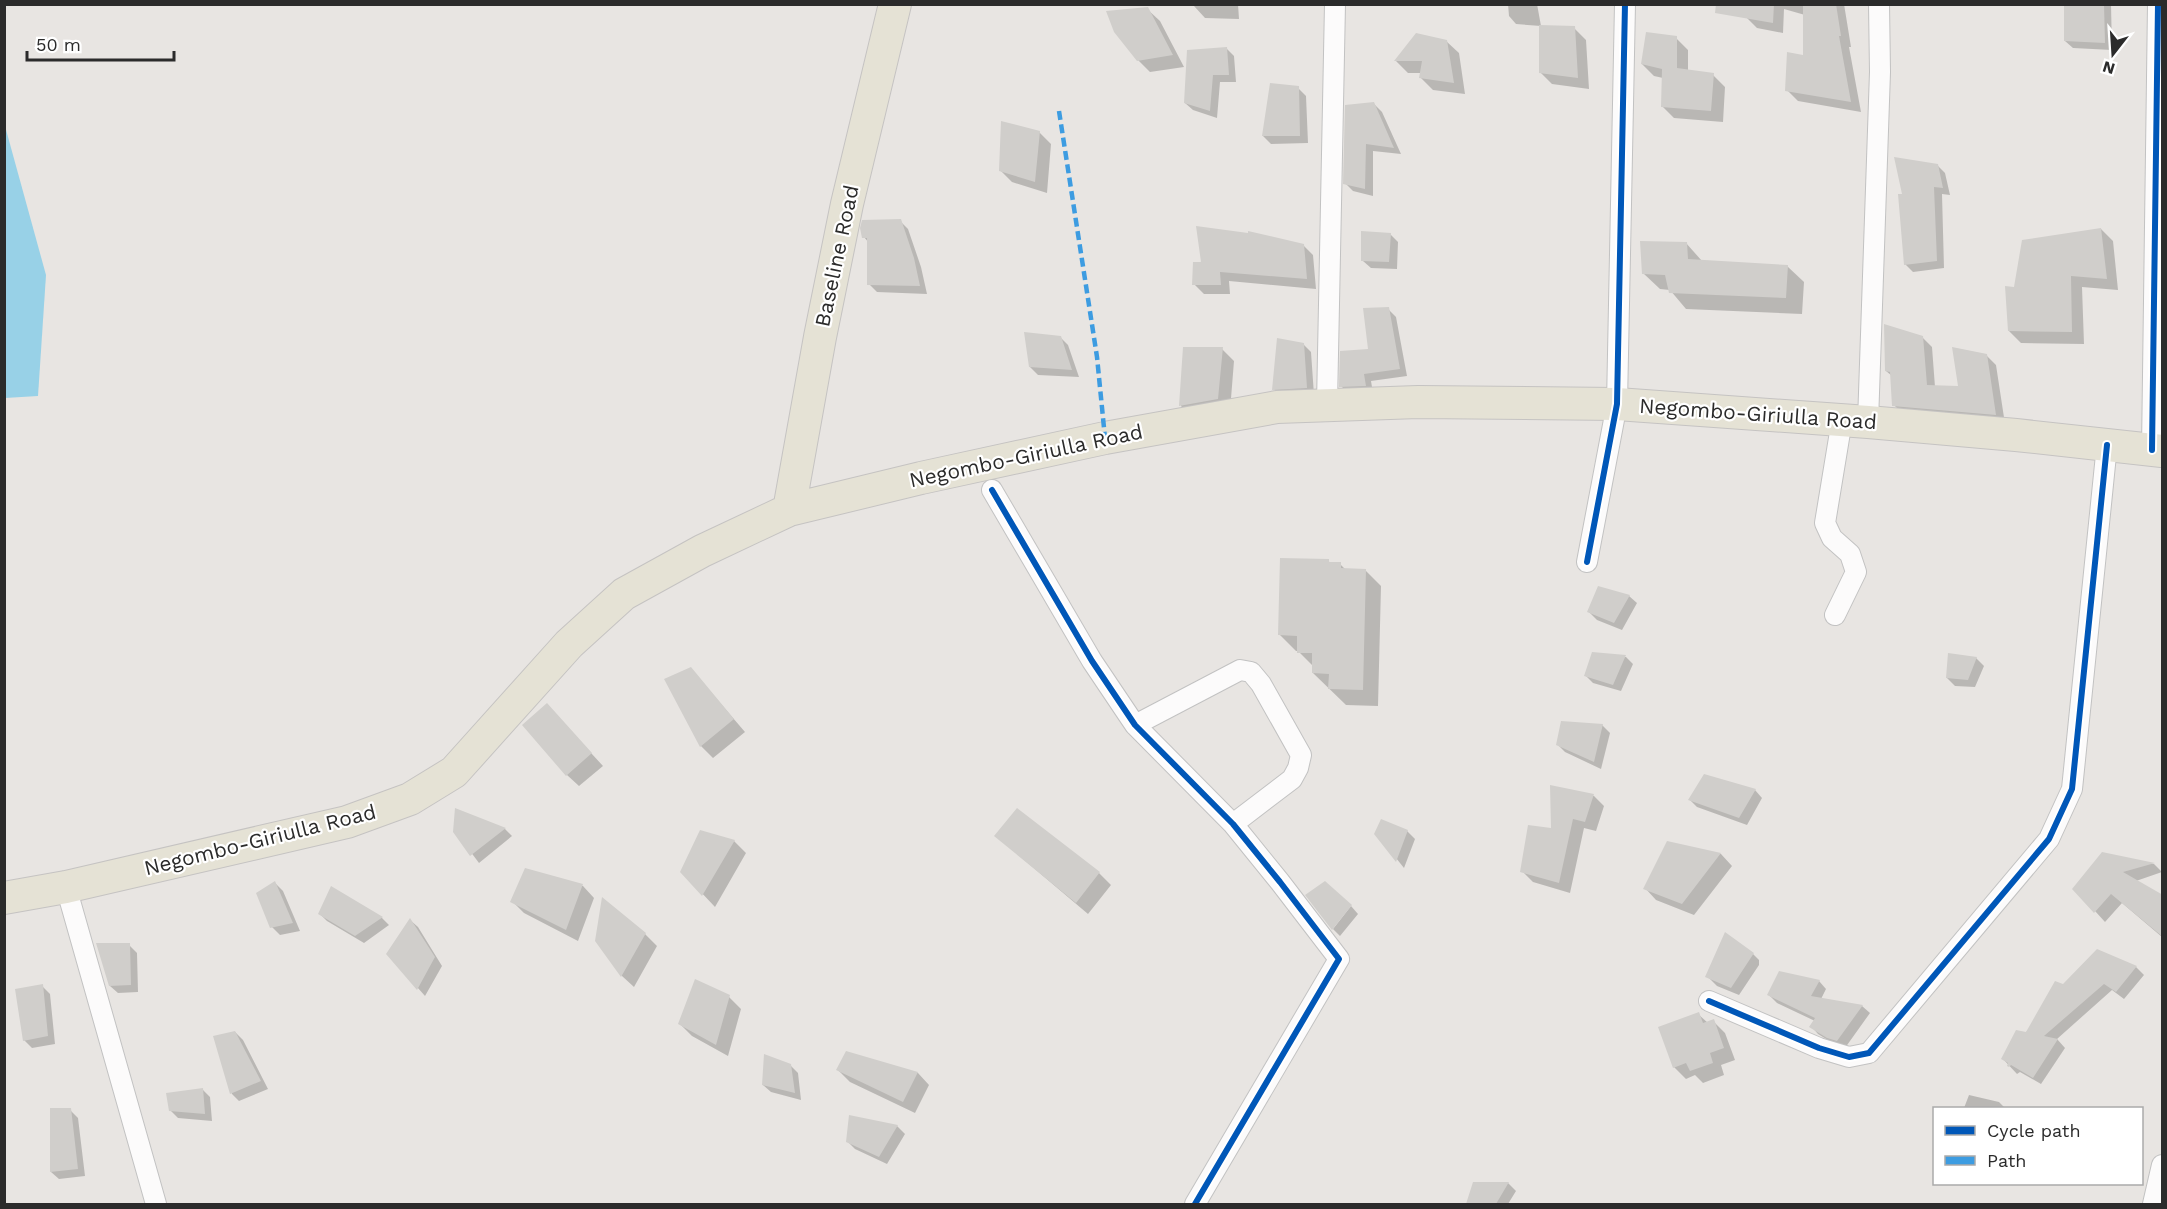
<svg xmlns="http://www.w3.org/2000/svg" width="2167" height="1209" viewBox="0 0 2167 1209" font-family="'Work Sans',sans-serif">
	<style>
		.water { fill: #98d1e7 }
		.shadow { fill: #0003 }
		.building { fill: #d0cecb }
		.lines { fill: none; stroke-linecap: round; stroke-linejoin: round }
		.minor-casing { stroke: #c2c2c2; stroke-width: 22 }
		.primary-casing { stroke: #c5c3c2; stroke-width: 34 }
		.minor { stroke: #fcfbfb; stroke-width: 20 }
		.primary { stroke: #e5e2d5; stroke-width: 32 }
		.quiet { stroke: #3d9ce1; stroke-width: 4.5; stroke-dasharray: 9 4.5; stroke-linecap: butt }
		.cycleway-casing { stroke: #fff; stroke-width: 10 }
		.cycleway { stroke: #0057b8; stroke-width: 6 }
		.labels { text-anchor: middle; stroke-width: 4.5; stroke-linejoin: round; paint-order: stroke }
		.street-label { font-size: 21px; fill: #2b2b2b; stroke: #fff }
	</style>
	<rect width="100%" height="100%" fill="#e8e5e2"/>
	<!-- water -->
	<path class="water" d="M5 126 46 275 38 396 5 398Z"/>
	<!-- shadow -->
	<path class="shadow" d="M1180 4H1238L1239 19 1205 18 1194 6Z
		M1508 4H1537L1541 26 1516 24 1509 16Z
		M1745 4H1844L1851 47H1849L1861 112 1798 101 1787 90 1804 56 1805 15 1784 9 1783 33 1757 28 1746 17Z
		M2049 4H2111L2112 50 2073 48 2065 41V6Z
		M1147 9 1160 21 1184 67 1150 72 1138 60Z
		M1574 28 1586 40 1589 89 1552 84 1540 72Z
		M1416 35 1446 41 1459 53 1465 94 1433 90 1421 78 1422 73H1408L1396 61Z
		M1676 38 1688 50V71L1713 75 1725 87 1723 122 1674 118 1662 106 1663 78 1654 76 1642 64Z
		M1226 48 1234 56 1236 82H1220L1217 118 1193 110 1185 103Z
		M1298 88 1306 96 1308 143 1271 144 1263 136Z
		M1374 104 1382 112 1401 154 1373 151V196L1353 191 1345 183Z
		M1039 132 1051 144 1047 193 1012 182 1000 170Z
		M1937 165 1945 173 1950 195 1942 194 1944 268 1913 272 1905 264 1904 196Z
		M900 221 908 229 921 267 927 294 877 292 869 284V243L864 237Z
		M2101 229 2113 241 2118 290 2082 287 2084 344 2021 343 2009 331 2016 288Z
		M1390 234 1398 242 1397 269 1371 268 1363 261Z
		M1686 243 1702 261 1787 266 1804 282 1802 314 1686 309 1670 290 1660 289 1643 273Z
		M1303 245 1313 255 1316 289 1229 281 1230 294H1204L1194 284V263Z
		M1388 309 1396 317 1407 376 1371 381 1373 393 1349 394 1341 386 1370 351Z
		M1060 337 1068 345 1079 377 1038 375 1030 367Z
		M1922 337 1932 347 1935 387H1960L1986 355 1996 365 2005 424 1904 415 1894 405 1892 376 1886 371Z
		M1303 344 1311 352 1314 395 1281 397 1274 389Z
		M1185 349H1222L1234 361 1230 411 1192 418 1181 406Z
		M1328 561 1331 563 1340 564 1346 570H1365L1381 586 1378 706 1346 705 1313 673 1314 667 1298 651H1296L1280 635Z
		M1599 588 1629 596 1637 603 1622 630 1597 620 1589 612Z
		M1593 653 1626 657 1633 664 1621 691 1593 683 1585 675Z
		M1976 658 1984 666 1975 687 1955 686 1947 678Z
		M691 669 745 732 713 758 701 746 666 679Z
		M558 717 603 766 579 786 567 775Z
		M1602 725 1610 733 1601 769 1565 752 1557 744Z
		M1552 787 1594 796 1604 806 1596 831 1584 828 1570 893 1533 882 1522 871 1553 829Z
		M1755 790 1762 798 1747 825 1697 807 1690 800Z
		M1018 810 1099 873 1111 885 1088 914 996 836Z
		M505 829 512 836 479 863 455 831Z
		M1407 831 1415 839 1404 868 1376 833Z
		M734 841 746 853 715 907 682 872Z
		M1668 843 1721 854 1732 866 1694 915 1656 900 1645 888Z
		M2102 854 2154 864 2162 872 2136 881 2162 897V937L2122 903 2105 922 2095 911Z
		M526 869 583 886 594 898 578 941 524 913 512 901Z
		M275 883 283 891 300 931 280 935 272 927Z
		M332 888 382 918 389 925 364 943 327 921 320 914Z
		M1351 906 1358 914 1340 936 1333 929Z
		M410 920 418 927 442 966 425 996 388 954Z
		M645 934 657 946 634 987 622 976 596 941Z
		M129 945 137 953 138 992 118 993 110 986Z
		M2097 950 2136 967 2144 975 2124 999 2112 990 2057 1039 2065 1048 2041 1084 2020 1072 2017 1074 2003 1059Z
		M1751 952 1759 960V965L1739 995 1717 986 1709 978Z
		M1819 981 1826 989 1821 999 1862 1006 1870 1013 1845 1048 1836 1045 1818 1034 1811 1026 1815 1021 1777 1003 1769 995Z
		M42 986 50 994 55 1044 32 1048 24 1040Z
		M729 997 741 1009 728 1056 692 1036 680 1024Z
		M1698 1014 1708 1023 1713 1021 1725 1033 1735 1060 1721 1065 1724 1075 1703 1083 1695 1075 1686 1079 1674 1067Z
		M235 1032 243 1040 268 1089 239 1101 232 1094 214 1037Z
		M847 1053 918 1073 929 1085 915 1113 850 1082 838 1070Z
		M790 1065 798 1073 801 1100 771 1092 763 1085Z
		M203 1090 210 1097 212 1121 178 1118 170 1110Z
		M1969 1095 1999 1102 2005 1108H1964Z
		M70 1110 78 1118 85 1176 59 1179 51 1172Z
		M897 1126 905 1134 887 1164 855 1149 847 1141Z
		M1508 1183 1516 1191 1508 1204H1468L1474 1184Z"/>
	<!-- building -->
	<path class="building" d="M1716 4H1774L1773 23 1715 13Z
		M1803 4H1836L1841 36H1839L1851 102 1785 91 1787 52 1803 55Z
		M2064 4H2104L2105 43 2064 41Z
		M1148 7 1173 55 1137 61 1114 32 1106 11Z
		M1539 25 1575 26 1578 78 1539 73Z
		M1646 32 1677 36V68L1714 73 1711 111 1661 107 1662 69 1641 64Z
		M1416 33 1447 40 1454 83 1419 78 1422 61H1394Z
		M1227 47 1229 75H1213L1210 111 1184 103 1187 50Z
		M1270 83 1299 86 1300 136H1262Z
		M1374 102 1394 148 1366 144 1365 189 1343 184 1345 105Z
		M1001 121 1040 131 1035 182 999 171Z
		M1894 157 1938 164 1943 188 1934 187 1937 261 1904 265 1898 194H1902Z
		M901 219 914 258 920 286 867 285V238H862L860 228 862 220Z
		M1196 226 1248 233V231L1304 244 1307 279 1220 272 1221 285H1192L1193 262H1201Z
		M2101 228 2107 279 2071 276 2072 332 2008 331 2005 286 2014 287 2022 240Z
		M1361 231 1391 233 1389 262 1361 261Z
		M1640 241 1687 242 1688 259 1788 265 1786 298 1669 293 1665 275 1642 274Z
		M1389 307 1400 369 1364 374 1366 386 1339 387 1340 351 1368 349 1363 308Z
		M1884 324 1923 336 1927 385 1958 386 1952 347 1987 354 1996 415 1892 406 1890 372 1885 371Z
		M1024 332 1061 336 1072 370 1029 367Z
		M1277 338 1304 343 1307 388 1272 390Z
		M1183 347H1223L1218 399 1179 406Z
		M1280 558 1329 559V562H1341V568L1366 569 1363 690 1328 689 1329 674 1312 673V653H1297V636L1278 635Z
		M1598 586 1630 595 1614 623 1587 612Z
		M1592 652 1626 655 1613 685 1584 676Z
		M1948 653 1977 657 1968 680 1946 678Z
		M691 667 734 719 700 747 664 679Z
		M547 703 592 753 566 776 522 725Z
		M1561 721 1603 724 1594 762 1556 745Z
		M1704 774 1756 789 1739 818 1688 800Z
		M1550 785 1594 794 1585 822 1573 819 1559 883 1520 872 1528 825 1551 828Z
		M455 808 506 828 470 856 453 832Z
		M1017 808 1100 872 1076 903 994 836Z
		M1381 819 1408 830 1396 862 1374 834Z
		M700 830 735 840 702 896 680 872Z
		M1667 841 1721 853 1682 904 1643 889Z
		M2102 852 2155 863 2123 872 2163 895V937L2111 894 2094 913 2072 889Z
		M525 868 583 884 566 930 510 902Z
		M275 881 293 923 270 928 256 893Z
		M1325 881 1352 905 1332 930 1305 895Z
		M331 886 383 917 355 936 318 914Z
		M602 897 646 933 621 977 595 941Z
		M410 918 435 957 417 990 386 954Z
		M1725 932 1754 953 1731 988 1705 977Z
		M96 943H130L131 985 109 986Z
		M2097 949 2137 966 2116 992 2104 984 2044 1036 2058 1039 2033 1078 2011 1065 2009 1067 2007 1066 2008 1063 2001 1059 2016 1030 2026 1032 2055 981 2063 984Z
		M1779 971 1820 980 1811 996 1863 1005 1837 1041 1827 1038 1809 1027 1815 1018 1767 995Z
		M695 979 730 995 716 1045 678 1024Z
		M43 984 48 1036 23 1041 15 989Z
		M1699 1012 1703 1023 1714 1019 1724 1048 1710 1053 1713 1063 1690 1071 1686 1063 1673 1068 1658 1027Z
		M235 1031 261 1081 230 1094 213 1036Z
		M846 1051 918 1072 903 1102 836 1070Z
		M764 1054 791 1064 795 1093 762 1085Z
		M203 1088 205 1114 169 1111 166 1093Z
		M50 1108H71L78 1169 50 1172Z
		M849 1115 898 1125 879 1157 846 1142Z
		M1473 1182H1509L1496 1204H1466Z"/>
	<g class="lines">
		<!-- minor casing -->
		<g class="minor-casing">
			<path id="minor" d="M1327 404 1335 4
				M1868 422 1880 72 1879 4
				M2152 450 2158 4
				M992 490 1092 661 1135 725 1233 824 1280 882 1339 959 1195 1204
				M1587 562 1617 404 1625 4
				M1835 615 1856 572 1850 554 1832 538 1825 523 1842 420
				M1135 725 1240 670 1251 672 1261 684 1301 755 1298 768 1292 779 1233 824
				M66 887 156 1204
				M1709 1001 1819 1048 1849 1057 1869 1053 2049 839 2072 789 2107 445
				M2153 1204 2162 1165"/>
		</g>
		<!-- primary casing -->
		<g class="primary-casing">
			<path id="primary" d="M789 510 820 337 847 204 895 4
				M4 898 66 887 347 822 410 799 454 772 569 644 624 594 702 551 789 510 921 478 1105 438 1277 407 1418 402 1617 404 1868 422 2016 435 2162 451"/>
		</g>
		<!-- minor -->
		<use href="#minor" class="minor"/>
		<!-- primary -->
		<use href="#primary" class="primary"/>
		<!-- quiet -->
		<path class="quiet" d="M1059 111 1097 357 1105 438"/>
		<!-- cycleway casing -->
		<g class="cycleway-casing">
			<path id="cycleway" d="M2152 450 2158 4
				M992 490 1092 661 1135 725 1233 824 1280 882 1339 959 1195 1204
				M1587 562 1617 404 1625 4
				M1709 1001 1819 1048 1849 1057 1869 1053 2049 839 2072 789 2107 445"/>
		</g>
		<!-- cycleway -->
		<use href="#cycleway" class="cycleway"/>
	</g>
	<g class="labels">
		<!-- street labels -->
		<g class="street-label">
			<text transform="translate(837 256) rotate(-78)" y="7">Baseline Road</text>
			<text transform="translate(1758 414) rotate(4)" y="7">Negombo-Giriulla Road</text>
			<text transform="translate(1026 456) rotate(-12)" y="7">Negombo-Giriulla Road</text>
			<text transform="translate(260 840) rotate(-14)" y="7">Negombo-Giriulla Road</text>
		</g>
	</g>
	<!-- border -->
	<rect width="2167" height="1209" fill="none" stroke="#2b2b2b" stroke-width="12"/>
	<!-- legend -->
	<rect x="1933" y="1107" width="210" height="78" fill="#ffffff" stroke="#aaaaaa" stroke-width="1.5"/>
	<rect x="1945" y="1126" width="30" height="9" fill="#0057b8" stroke="#aaaaaa" stroke-width="1.5"/>
	<text x="1987" y="1137" font-size="18" fill="#2b2b2b">Cycle path</text>
	<rect x="1945" y="1156" width="30" height="9" fill="#3d9ce1" stroke="#aaaaaa" stroke-width="1.5"/>
	<text x="1987" y="1167" font-size="18" fill="#2b2b2b">Path</text>
	<!-- north arrow -->
	<g transform="translate(2113 54) rotate(197)" stroke="#ffffff" stroke-width="4.5" paint-order="stroke">
	<path d="M0-4.5L10 22L0 15L-10 22Z" fill="#2b2b2b"/>
	<text y="-9" font-size="16" font-weight="bold" text-anchor="middle" fill="#2b2b2b">N</text>
	</g>
	<!-- scale -->
	<path d="M27 51v9h147v-9" fill="none" stroke="#2b2b2b" stroke-width="3"/>
	<text x="36" y="51" font-size="18" fill="#2b2b2b" stroke="#ffffff" stroke-width="4.5" paint-order="stroke">50 m</text>
</svg>
